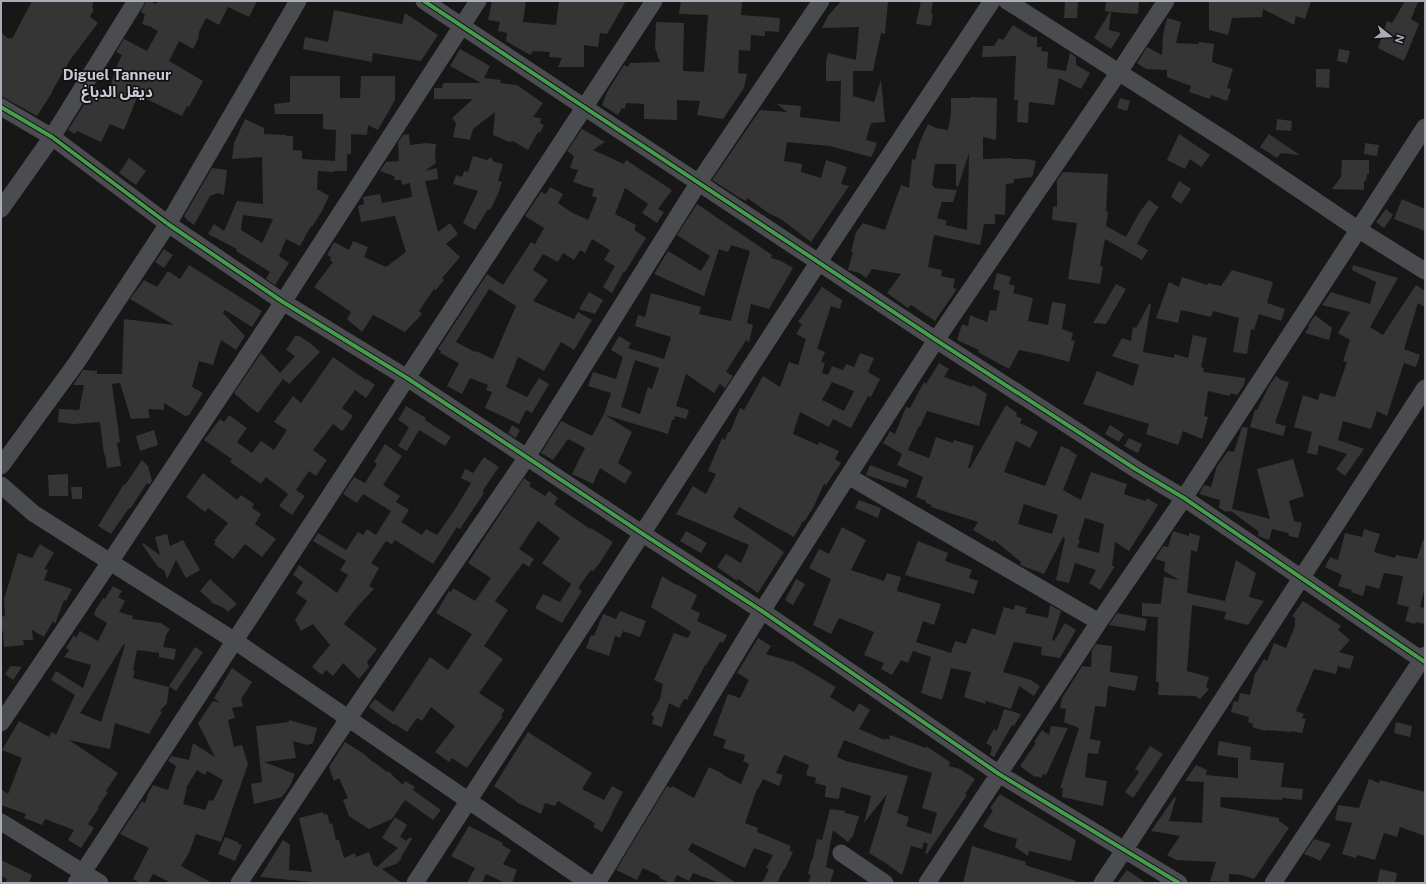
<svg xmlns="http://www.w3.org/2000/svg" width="1426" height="884" viewBox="0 0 1426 884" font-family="'Public Sans','Noto Sans Arabic',sans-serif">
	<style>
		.building { fill: #353536; fill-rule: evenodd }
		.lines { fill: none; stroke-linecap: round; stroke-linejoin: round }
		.minor { stroke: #4b4c50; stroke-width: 17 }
		.cycleway-casing { stroke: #111113; stroke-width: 6 }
		.cycleway { stroke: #469c4c; stroke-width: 4 }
		.labels { text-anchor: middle; stroke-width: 3.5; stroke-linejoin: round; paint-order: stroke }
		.neighbourhood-label { font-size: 15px; font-weight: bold; fill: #c9ccd4; stroke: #111113 }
	</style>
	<rect width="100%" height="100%" fill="#171717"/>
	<!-- building -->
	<path class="building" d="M32 1H94L92 8 94 9 90 17 98 23 70 60 52 91H53L37 116 1 96V33L9 39 10 37 12 39Z
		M146 1H150L156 4 158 1H257L249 17 228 7 219 25 206 18 199 32 198 39 193 49 179 41 169 61 203 81 189 107 187 106 182 116 138 95 124 130 110 124 101 142 77 131 75 134 68 130 95 87 108 94 115 72H114L122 55 116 52 124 39 147 51 158 31 152 28V27L142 24 145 15 141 12Z
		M492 1H526L523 22 556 25 559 1H626L607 34 600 33 598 47 584 45V67H558L562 58 549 57 550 52 533 51 530 55 506 41 507 33 498 31 500 22 488 20Z
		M681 1H742L741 15 780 18 779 32 765 31V36L751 35 750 51 739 50 738 73 747 74 744 88 723 119 697 115 700 101 677 100V120L644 119V104L626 103 625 109 622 108 618 115 602 105 607 92 624 65 628 67 630 63 660 62 655 48 656 22 684 23 683 71 704 72 708 15 679 14Z
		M841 1H888L885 34 881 33 873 71H853V96L874 102 881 80 885 122 871 123 866 140 877 143 874 151 871 157 830 146 787 142 784 161 802 164 801 172 821 178 826 160 847 167 841 184 849 186 811 242 781 219 770 214 747 198 746 201 740 198 712 180 760 110 787 112 777 104 801 106 800 117 840 122 841 81H826V61L828 53 856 60 859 27 822 28 828 16Z
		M921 1H933L931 14H933L931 26 916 24Z
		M1065 1H1078L1077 18H1064Z
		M1106 1H1139L1138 14 1111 12 1109 30 1121 33 1111 49 1094 38 1110 12 1105 11Z
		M1209 1H1311L1305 19 1296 16 1294 25 1263 9 1262 17 1232 18 1228 35 1209 30Z
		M1405 1H1419L1414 10H1415L1411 19 1419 24 1404 61 1378 48 1387 21 1392 23Z
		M334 10 402 24 405 13 438 35 421 61 373 53 372 62 303 49 305 37 328 42Z
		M1167 18 1181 22 1176 43 1198 44 1199 42 1214 44 1212 62 1233 69 1227 88 1231 89 1227 101 1211 95 1210 99 1189 92 1191 86 1167 77V70L1146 69 1137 63 1147 47 1162 55 1163 35Z
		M1013 25 1032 37H1037V47H1042L1041 51 1048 52 1047 68 1066 71 1070 53 1076 57V65L1090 73 1081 89 1059 78 1054 105 1029 102 1028 123 1017 122 1018 100H1014L1016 56 982 57 983 46H994L999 38 1003 40Z
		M460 49 490 66 484 78 501 80 500 83 517 85 543 103 533 117 541 118 540 123 544 125 540 133 538 132 528 150 513 141 509 142 493 135 495 112 473 129 470 140 453 137 456 123 452 118 473 99H434V88H442L443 83H481L450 66Z
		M1339 49 1350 51 1347 63 1337 61Z
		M1316 69H1330L1329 88 1316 87Z
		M290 76H340V98H360L361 76H395V100L378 130 368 125 367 135 351 134V154H347V171H334V172L318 171 317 189 329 196 322 211 312 227 311 226 300 246 286 239 279 256 289 263 275 285 266 279 270 272 236 251 237 249 208 234 214 224 224 231 237 201 263 204 262 157 232 159 234 143 245 119 264 128V134L286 135V136H293V150L302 151V159L335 161 336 130 323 129V114H275L274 104 290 102ZM243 215 273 219 262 243 241 230Z
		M971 97 997 98 996 140 983 137V159L1011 158V159H1028L1036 161 1033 174 1032 177 1014 179V183L1006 184 1005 215 995 214V224H984L980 245 934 235 928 267 942 270 941 276 955 279 953 288 957 289 935 321 911 305 908 308 887 293 901 274 872 269 866 278 859 273 848 270 853 252H851L856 232 863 223 885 230 901 185 909 188 912 159 915 160 919 144 928 124 936 128 948 130 951 114V98H971ZM969 153 968 197 967 230 945 225 947 221 937 218 942 202H953L957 190 934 188V186H932L935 164H956V186L958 187Z
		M1120 98 1130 101 1127 111 1117 108Z
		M1277 119 1292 121 1291 131 1276 130Z
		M582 129 605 142 593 150 624 164 626 160 672 190 658 209 664 212 657 223 642 213 648 204 625 188 615 214 636 225 634 230 646 238 625 272 624 271 612 293 603 287 615 266 604 260 610 250 592 239 585 253 580 250 574 260 563 253 558 262 543 254 533 270 548 280 533 301 574 319 578 312 592 320 574 350 561 342 544 371 518 357 506 387 527 397 539 378 549 384 532 413 526 410 519 424 485 408 492 392 486 390 488 385 470 378 462 394 447 386 459 363 440 353 441 351 438 349 487 274 503 285 531 242 535 244 544 228 525 216 541 192 546 194 550 187 563 194 558 203 571 212 588 220 597 198 592 196 594 189 573 182 578 170 570 168 574 156 567 151ZM489 289 516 306 493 359 476 351 475 352 456 342Z
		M409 134 410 145 426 143 436 144 435 155 436 163 425 171 437 168 438 179 425 181 438 232 450 223 458 234 446 244 460 257 442 278 444 280 436 290 434 289 419 311 422 314 405 332 373 315 362 332 347 319 351 312 314 287 333 262 330 260 331 257 327 255 334 242 349 250 353 241 368 247 364 257 386 267 406 252 395 216 361 222 358 206 364 204 363 197 380 194 382 203 412 197 410 183 402 185 401 180H395L394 176 380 171 386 162 399 161 398 142 403 135Z
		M1179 134 1210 155 1201 167 1190 159 1185 169 1167 160Z
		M1269 134 1282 143 1300 155 1281 153 1277 158 1260 147Z
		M1365 143 1379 145 1377 156 1364 154Z
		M473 156 487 160 491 157 494 162 503 164 498 181 502 182 498 194 490 210 488 209 475 230 463 223 478 191 453 184 456 175 462 177 464 171 468 172Z
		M129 158 146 171 136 185 119 173Z
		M1342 160H1369V174H1367L1366 181H1364V190L1332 189 1341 177Z
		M212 168 227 170 224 195 218 193 210 196 194 225 187 220 184 216Z
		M1063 172 1108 174 1106 211 1108 212 1106 226 1126 237 1139 213 1149 200 1159 207 1150 220 1137 244 1148 250 1142 260 1105 239 1100 266 1103 267 1100 284 1068 279 1077 223 1052 220 1053 206 1057 207V180Z
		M1179 181 1191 189 1181 204 1171 197Z
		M1402 199 1425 209V231L1394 219Z
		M697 204 772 255 771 258 781 261 793 268 769 309 751 304 747 323 753 325 749 342 746 340 726 372 733 376 725 388 720 384 714 393 686 374 676 406 689 410 686 419 675 416 674 420H672L668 434 605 415 632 432 618 463 632 472 625 484 600 468 593 484 572 474 585 448 568 439 553 460 541 453 561 421 592 436 604 414 611 393 588 386 593 372 616 379 623 357 611 350 619 336 631 343 628 348 664 359 671 337 635 326 638 315 645 317 651 293 701 307 699 314 731 321V320L750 251 731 245 728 252 719 249 704 296 654 274 668 251 701 271 710 256 677 235ZM635 360 659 368 652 389 648 387 640 414 621 407Z
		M1386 209 1393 215 1384 228 1376 222Z
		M164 249 173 255 164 268 155 262Z
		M189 265 262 311 252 327 225 310 223 313 245 336 236 350 221 340 213 365 199 361 192 387 203 393 189 415 185 416 164 403V410L148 409 150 418 131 419 120 383 112 384 120 442 117 443 121 466 107 468 105 455H104L100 422 73 424 58 422 59 409 79 410 84 385H73L83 370 97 371V374H122L124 319 174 325 130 299 144 280 157 287 168 271 180 279Z
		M1353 265 1398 278 1370 327 1383 335 1416 285 1425 291V307L1418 303 1404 349 1420 355 1416 367 1404 363 1387 416 1377 411 1371 429 1343 421 1338 440 1364 449 1345 476 1336 469 1347 454 1319 445 1317 455 1307 453 1312 432 1294 427 1303 395 1318 400 1320 393 1335 397 1347 362 1343 361 1350 340 1338 333 1350 312 1322 305 1331 292 1370 304 1376 282 1352 270Z
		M1232 270 1273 282 1267 303 1285 309 1281 321 1259 314 1254 330 1251 329 1247 354 1233 352 1239 318 1213 311 1211 317 1181 310 1178 323 1156 318 1169 282 1179 287 1182 277 1207 285 1208 283 1221 286Z
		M997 273 1011 277 1009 284 1015 286 1013 293 1033 298 1028 321 1048 325 1052 302 1066 304 1062 329 1073 333 1071 340 1075 341 1069 362 1043 355 1019 350 1009 369 978 352 979 350 957 340 962 324 968 326 970 315 987 322 990 310 996 311 1000 291 993 289Z
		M1116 284 1126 289 1106 324 1093 323Z
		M822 287 842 300 840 309 831 306 817 349 825 352 821 362 825 363 822 373 828 375 832 366 843 370 846 364 854 367 860 353 874 358 868 372 880 379 871 397 868 396 851 428 833 419 829 427 800 412 793 434 818 445 819 442 839 451 835 459 841 463 826 485 824 484 813 508 804 522 803 521 794 537 739 507 733 517 784 552 758 593 738 579 737 581 717 567 726 554 741 563 749 545 676 514 693 486 706 494 716 474 708 471 722 438 725 440 728 432H730L740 408 744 410 763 376 780 387 789 362 798 365 806 339 796 334 802 324 798 322ZM832 382 854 391 844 411 822 400Z
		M589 292 603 300 595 314 579 309Z
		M1149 304H1151L1143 352 1174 358 1175 354 1188 358 1193 335 1207 338 1201 367 1204 368 1203 372 1245 378 1244 385 1237 395 1230 393V396L1208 391 1204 416 1208 417 1202 439 1183 431 1178 445 1146 434 1149 424 1083 404 1097 371 1133 386 1139 365 1112 356 1122 338 1131 341 1133 327 1136 328Z
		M1315 315 1332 328 1329 340 1305 333 1309 327 1308 326Z
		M295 336H299L310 343 320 352 289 384 283 379 258 413 251 408 234 393 261 353 280 373 295 356 286 350Z
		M333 357 366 380 367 379 375 385 366 398 355 390 342 408 353 416 345 428 342 431 333 424 313 450 327 460 316 476 309 471 296 490 305 496 292 515 279 506 288 494 266 477 261 484 230 462 232 459 204 440 220 419 224 422 229 415 247 428 237 442 252 453 261 441 274 450 287 430 274 422 293 396 301 403Z
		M939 363 949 369 944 377 972 387 973 385 987 394 979 426 927 411 920 427 919 426 908 450 929 458 936 437 953 443 954 440 974 446 968 468H970L1006 405 1017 413 1016 416 1022 419 1020 423 1038 432 1030 448 1016 441 1004 472 1045 486 1061 446 1071 450 1070 451 1077 455 1063 490 1081 500 1091 472 1127 484 1124 494 1145 501 1147 498 1158 505 1129 551 1115 542 1112 566H1115L1100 590 1089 583 1096 570 1075 563 1069 583 1056 580 1065 538 1063 537 1044 574 1020 565 1021 562 994 540 993 542 973 530 978 522 931 507 932 505 926 503V501L916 497 923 477 897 465 902 454 883 443 890 431 895 434 906 407 910 408 924 382 926 384ZM1024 504 1058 515 1052 534 1018 524ZM1085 518 1104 524 1099 553 1077 547 1080 541 1078 540Z
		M1276 376 1281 380 1289 382 1275 423 1286 426 1283 436 1250 427 1255 410H1257L1270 384Z
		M406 406 426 418 425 420 451 437 445 446 419 430 407 451 398 446 409 427 398 420Z
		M512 425 520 430 516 438 508 433Z
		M1110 425 1124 434 1119 442 1105 434Z
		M1242 427 1248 428 1232 509 1270 519 1257 469 1293 459 1304 496 1289 501 1294 521 1302 523 1298 538 1289 536 1288 533 1272 529 1269 540 1258 536 1259 532 1231 511 1226 512 1219 508 1220 500 1199 494 1204 485 1211 487 1217 466 1228 451 1234 452Z
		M154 430 158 445 140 451 136 436Z
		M1129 438 1142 444 1138 453 1124 446Z
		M385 444 402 456 383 485 400 496 396 502 409 510 401 522 422 535 426 529 437 535 452 514 471 483 461 478 465 469 473 473 484 457 499 467 483 490V492L484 493 460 529 457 527 433 564 395 540 392 544 386 541 371 563 379 568 369 586 374 589 357 607 344 624 377 649 367 662 369 667 359 679 343 663 333 676 326 670 322 675 312 667 330 645 313 624 301 631 295 620 307 601 296 593 303 582 293 575 299 565 337 593 348 575 340 570 346 561 313 541 318 533 346 550 358 532 363 535 367 529 376 535 391 511 363 494 357 503 343 494 354 477 365 483 377 464 374 462Z
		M142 460 148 466 152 481 149 485 147 483 130 509 129 508 111 534 98 526 124 484 125 485Z
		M870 465 909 480 906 488 866 475Z
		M203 473 237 500 241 495 254 504 252 508 261 514 255 524 276 539 262 557 245 544 233 559 214 544 216 542 214 541 228 523 208 508 205 512 186 497Z
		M68 474V496H49L48 475Z
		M524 478 531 483 529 486 545 496 549 491 558 498 554 504 590 529 591 528 613 542 599 564 593 571 591 570 578 588 582 591 562 623 535 608 543 594 560 602 571 584 542 563 560 538 538 521 519 549 534 559 529 567 523 563 495 601 508 610 484 646 503 659 479 693 505 710 501 715 503 716 467 768 452 758 449 762 435 752 455 726 431 707 422 721 417 718 407 732 395 724 394 725 369 707 375 699 393 712 430 657 448 670 472 634 436 613 449 591 451 592 453 588 475 601 491 578 468 563Z
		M71 487H82V499H72Z
		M859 500 881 508 878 518 855 508Z
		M842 527 866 540 851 570 884 581 887 573 901 577 897 591 941 604 934 625 923 621 916 642 951 653 955 641 966 644 972 628 995 635 1004 607 1014 610 1015 605 1027 608 1025 613 1048 618 1050 605 1061 611 1052 640 1054 641 1065 623 1076 630 1060 658 1041 655 1042 647 1014 642 1003 672 1031 680 1040 686 1034 696 1019 686 1011 709 986 701 985 704 964 697 971 672 951 668 942 700 921 693 931 657 913 651 908 663 901 660 892 675 881 669 884 663 864 655 874 632 839 618 831 634 813 625 831 579 809 568 819 549 829 554Z
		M1364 529 1380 534 1374 552 1395 558 1396 555 1417 559 1423 540 1425 541V587L1420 607 1425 608V624L1416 622 1415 624 1405 621 1409 607 1397 604 1403 576 1384 573 1379 589 1366 585 1363 596 1351 592 1352 590 1338 586 1342 575 1325 567 1330 557 1338 560 1345 533 1362 537Z
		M686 531 707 543 701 553 680 541Z
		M1173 531 1189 536V533L1200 536 1197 552 1191 550 1187 593 1225 601 1236 560 1256 573 1249 597 1264 601 1248 625 1224 619 1226 612 1192 605 1187 671 1209 677 1206 687 1209 689 1200 699 1195 696 1158 695 1159 682H1156L1158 617 1142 616V603L1160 604 1161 603 1164 577 1179 580 1164 571 1165 562 1155 559 1163 546 1168 547Z
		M167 534 170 546 183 540 200 570 186 578 176 560 167 579 164 570 158 567 142 544 143 543 160 555 155 537Z
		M918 541 948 553 945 561 972 570 969 578 978 581 974 594 905 575Z
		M40 544 54 553 44 569 48 570 44 580 72 589 66 601 64 600 55 624 53 621 44 637 32 630 33 640H23L24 645 4 647 3 631H1V617L5 616 4 599 18 553 32 558Z
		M662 576 676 585V584L697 595 691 609 700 613 697 621 727 635 723 643 720 642 706 665H705L687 700 684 699 679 708 669 703 662 727 652 724 654 716 651 715 660 699 663 684 654 680 674 633 688 638 691 632 651 607Z
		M210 579 237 604 228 612 224 608 212 603V602L200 591Z
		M796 579 805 584 793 605 785 600Z
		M113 586 122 591 118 597 125 601 119 612 133 616 132 619 161 623 170 629 166 635 163 647 176 649 174 660 159 657V653L137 650 133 671H135L133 678 169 687 167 703 160 711 162 712 149 734 115 723 110 749 69 740 118 773 106 791 108 792 98 807 99 808 88 824 94 828 81 848 68 840 74 830 45 819 42 825 24 818 26 814 1 805V789L8 794 22 758 2 750 19 721 49 737 52 732 56 735 75 695 51 680 56 671 83 688 91 665 64 657 69 650 66 648 74 635 76 638 80 631 98 641 107 623 94 615 95 611 103 598 105 599ZM124 644 125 645 101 722 80 713Z
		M1303 601 1341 626 1338 630 1350 640 1339 652 1354 656 1350 669 1338 666 1336 674 1314 669 1296 711 1304 714 1302 718 1306 719 1302 733 1292 731 1291 732 1266 730 1265 731 1252 727 1253 724 1248 722 1249 717 1231 712 1234 701 1238 702 1240 693 1250 695 1255 674 1264 659 1267 661 1274 643 1286 648 1295 626V618L1292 616Z
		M620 611 646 621 640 637 623 631 620 638 615 636 609 656 586 648 591 635 594 636 603 614 616 619Z
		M1117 613 1147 619 1145 631 1109 625Z
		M758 638 771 646 766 654 792 662V661L836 687 830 697 854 712 859 703 870 710 859 729 885 740V738L889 740 890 735 926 748V746L950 762 949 766 960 769 975 779 965 794 967 795 927 854 925 853 928 844 924 842 922 849 911 846 902 875 887 864 869 853 887 794 864 823 871 796 841 787 839 799 825 797 826 786 815 783 816 778 806 775 809 765 784 755 776 773 783 775 779 786 763 779 758 789H757L745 823 758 828 757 832 791 846 789 851 793 852 785 869H784L777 883H762L769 869 766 868 773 855 754 848 745 868 692 843 688 850 736 883H720L693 873 689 881 677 875 673 883H671L659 878 660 876 643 868 637 880 616 870 667 786 671 788 672 786 694 798 709 767 723 774V775L741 784 749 764 743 761 745 755 723 748 726 740 713 735 728 694 740 698 749 680 737 673ZM844 740 910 766 932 773 922 808 937 813 931 834 906 826 909 817 897 813 908 776 846 761 837 757Z
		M1096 644 1112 646 1110 672 1138 676 1135 691 1108 686 1106 707 1095 706 1090 739 1101 741 1098 754 1088 753 1085 777 1107 781 1103 806 1062 797 1063 788H1060L1079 728 1064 722 1066 709 1060 708 1062 698 1082 666 1091 667 1092 650Z
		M195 647 203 652 176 691 169 686Z
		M11 666 22 667 13 680 5 674Z
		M232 668 252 682 241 699 243 706 232 708 235 718 228 720 234 747 242 745 248 764 221 842 196 834 189 853 181 866 212 883H172L153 874 148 883H140L133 879 149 848 120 834 142 801 145 803 148 794 153 785 168 790 176 766 168 761 171 756 189 760 193 743 215 757 198 723 213 701 220 703 214 698ZM197 770 205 775 207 771 223 780 213 801 209 800 205 810 183 804 187 789 186 788Z
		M1004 709 1021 714 1014 726 1012 725 994 757 990 755 992 747 986 743 994 729 997 731Z
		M289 720 317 728 313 743 307 745 293 741 296 758 264 762 295 774 290 786 282 797 254 804 251 784 262 782 256 726 289 722Z
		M1396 722 1412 726 1410 737 1394 733Z
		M1051 726 1068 728 1046 775 1043 774 1041 778 1036 776 1035 777 1020 766 1036 743 1034 742 1042 730 1049 735Z
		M528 732 592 773 582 789 604 800 612 786 623 792 611 815H612L602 832 593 827 595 824 593 822 558 801 555 806 545 803 541 814 516 802V801L494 786Z
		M1219 741 1251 747 1250 759 1252 760 1284 763 1281 787 1303 789 1302 800 1282 798V800L1221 797 1220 807 1279 818V821L1289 828 1254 879 1242 875 1229 874V882L1210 881 1216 862 1176 860 1167 855 1180 836 1151 831 1174 798H1176L1169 821 1202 823 1204 780V782L1185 781 1196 765 1207 770 1206 775 1238 778V758L1217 755Z
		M345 742 364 754 374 763V762L387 772 388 771 403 785 405 781 415 787 413 790 441 810 433 820 405 800 392 819 369 829 349 816 343 800 348 798 339 778 334 781 329 767Z
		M1150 746 1163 754 1133 798 1125 792 1139 772 1135 769Z
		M1369 779 1379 783 1380 780 1425 792V836L1400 827 1397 837 1384 833 1375 860 1357 855 1356 858 1342 854 1352 823 1335 820 1338 805 1359 808Z
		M1000 794 1076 840 1071 861 1029 851 1028 856 1015 847 1017 839 991 831 983 826 993 810 990 808Z
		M830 809 845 811V813L859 816 853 836 848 842 833 830 826 867 834 870 830 883H808L811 875 808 874 811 861H812L817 839 822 840Z
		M323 812 324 815 327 814 330 824 332 823 336 840H339L344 858 355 853 356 857 369 852 373 864 377 867 398 848 382 838 395 817 407 825 400 837 406 841 410 837 412 839 401 857 402 858 396 864 382 869 402 883H312V882L260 877 283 840 290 845 289 870 312 872 299 818Z
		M469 826 503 843 502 845 511 850 503 864 517 870 512 883H505L486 874 482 883H467L475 868 451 856Z
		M225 837 238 842V844L242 845 235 861 218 854Z
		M1314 839 1331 844 1320 861 1312 857 1304 854Z
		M972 846 1026 862 1025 865 1076 881 1075 883H963Z
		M1 860 32 875 29 883H5L7 879 1 876Z
		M1380 869 1397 873 1395 883H1377Z
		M1127 870 1146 883H1117Z"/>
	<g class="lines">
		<!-- minor -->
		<path class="minor" d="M424 1 936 340 1137 470 1184 498 1425 662
			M1007 1 1236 147 1359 230 1425 271
			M1 107 52 137 168 224 283 302 407 378 643 534 762 611 999 774 1179 883
			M1 209 52 137 136 1
			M1 466 77 362 168 224 298 1
			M848 476 1099 622
			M1 485 33 513 235 641 589 883
			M1 723 110 562 283 302 478 1
			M1 822 100 883
			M841 853 885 883
			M76 883 654 1
			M239 883 348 719 527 457 699 182 821 1
			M415 883 818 263 992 1
			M597 883 762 611 848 476 936 340 1119 72 1166 1
			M927 883 1099 622 1184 498 1425 127
			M1102 883 1125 849 1425 388
			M1273 883 1425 655"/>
		<!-- cycleway casing -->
		<g class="cycleway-casing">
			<path id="cycleway" d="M424 1 936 340 1137 470 1184 498 1425 662
				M1 107 52 137 168 224 283 302 407 378 643 534 762 611 999 774 1179 883"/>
		</g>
		<!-- cycleway -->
		<use href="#cycleway" class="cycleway"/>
	</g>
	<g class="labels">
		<!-- neighbourhood labels -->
		<g class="neighbourhood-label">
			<text x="117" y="80">Diguel Tanneur<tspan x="117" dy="17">ديقل الدباغ</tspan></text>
		</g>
	</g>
	<!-- border -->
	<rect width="1426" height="884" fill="none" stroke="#a8adb8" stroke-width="4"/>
	<!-- north arrow -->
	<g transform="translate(1390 36) rotate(107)" stroke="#111113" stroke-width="3" paint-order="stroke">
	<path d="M0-3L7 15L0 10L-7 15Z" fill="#a8adb8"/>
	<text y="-6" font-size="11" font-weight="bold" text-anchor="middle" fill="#a8adb8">N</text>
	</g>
</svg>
